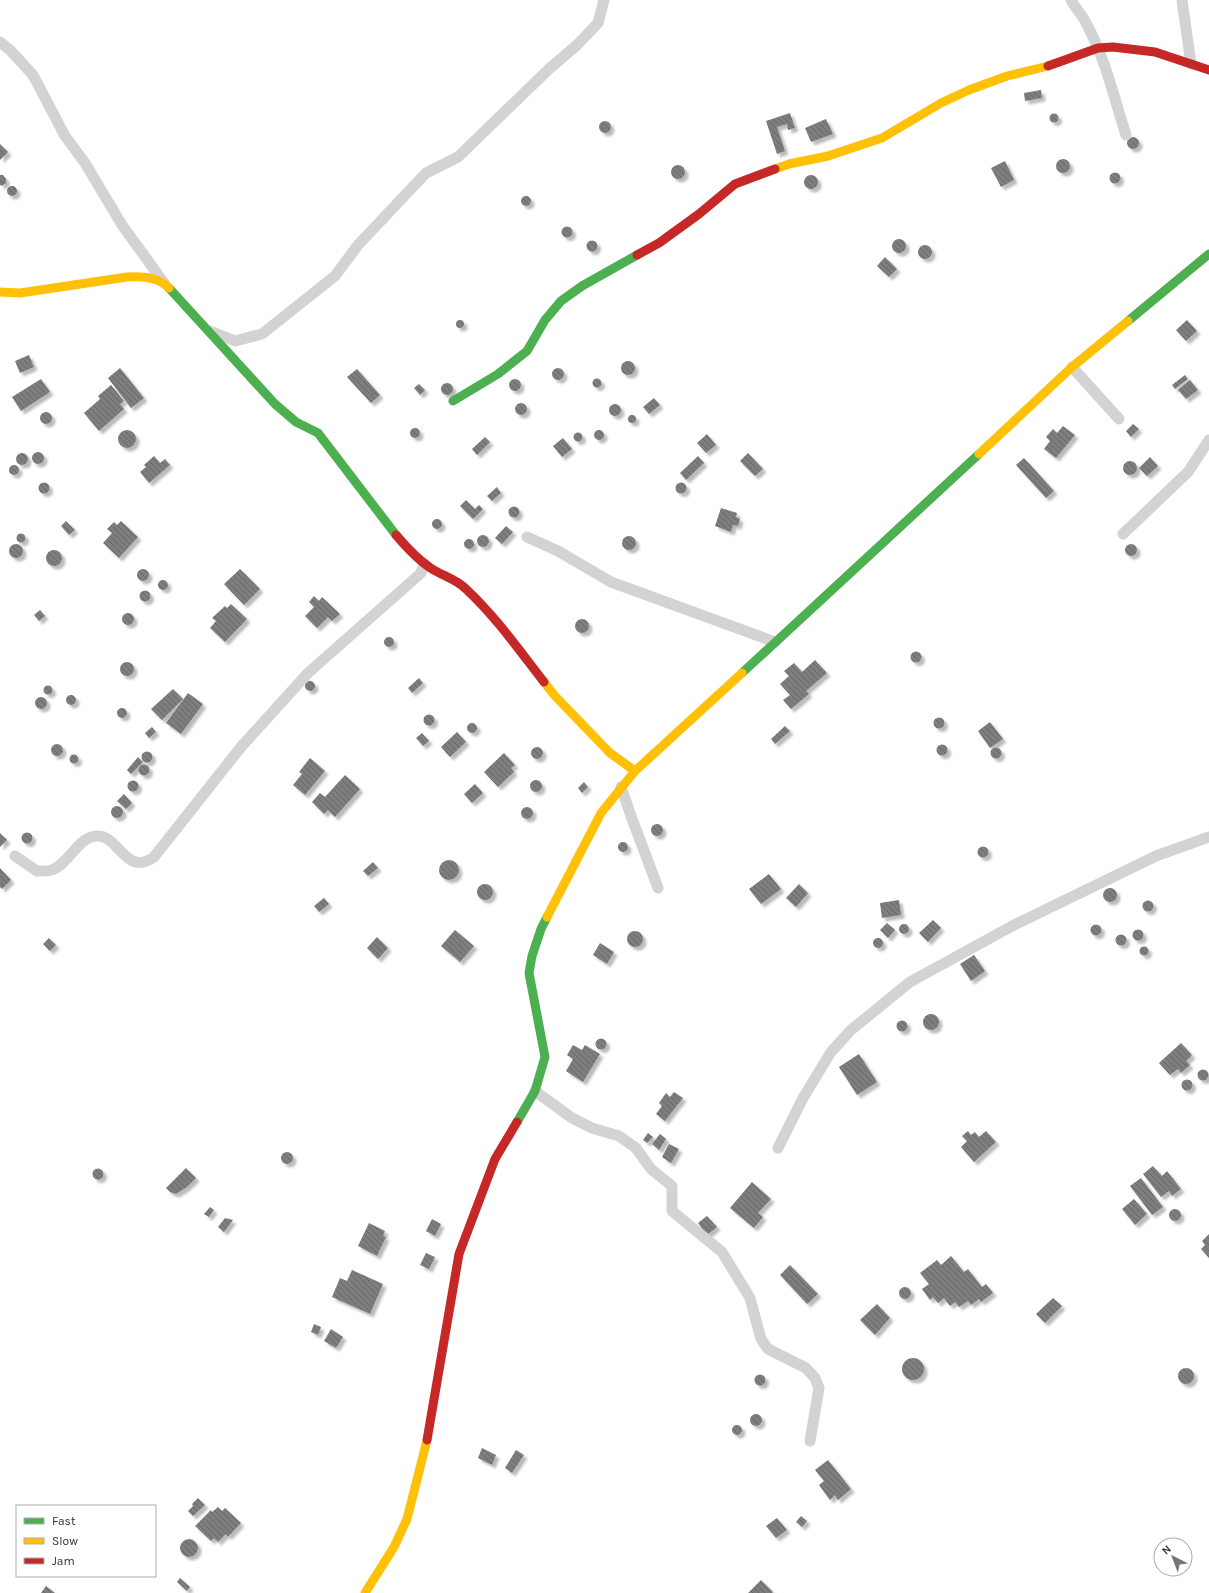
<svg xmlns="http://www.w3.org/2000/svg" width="1209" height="1593" viewBox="0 0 1209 1593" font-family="Karla,sans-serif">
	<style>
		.building { fill: url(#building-back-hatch); filter: url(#shadow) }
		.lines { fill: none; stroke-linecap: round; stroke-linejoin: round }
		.street { stroke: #d3d3d3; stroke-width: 11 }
		.fast { stroke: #4caf50; stroke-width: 9 }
		.slow { stroke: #ffc107; stroke-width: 9 }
		.jam { stroke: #c62828; stroke-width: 9 }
	</style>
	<defs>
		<pattern id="building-back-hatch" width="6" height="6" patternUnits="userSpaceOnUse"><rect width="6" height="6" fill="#7e7e7e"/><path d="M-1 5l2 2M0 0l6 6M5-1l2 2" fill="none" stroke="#686868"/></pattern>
		<filter id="shadow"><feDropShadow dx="3.5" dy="3.5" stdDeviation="1" flood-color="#0004"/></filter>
	</defs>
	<rect width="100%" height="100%" fill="#fff"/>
	<!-- building -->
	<path class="building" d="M1041 90 1042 98 1025 101 1024 93Z
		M790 113 795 128 788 130 787 124 777 127 785 151 777 154 766 121Z
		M1049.5 118a4.5 4.5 0 1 1 9 0a4.5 4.5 0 1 1-9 0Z
		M826 119 833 134 811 142 805 128Z
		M599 127a6 6 0 1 1 12 0a6 6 0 1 1-12 0Z
		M1127 143a6 6 0 1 1 12 0a6 6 0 1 1-12 0Z
		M0 144 8 152 0 160Z
		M1056 166a7 7 0 1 1 14 0a7 7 0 1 1-14 0Z
		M1005 161 1014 180 1001 187 991 168Z
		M671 172a7 7 0 1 1 14 0a7 7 0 1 1-14 0Z
		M1109.5 178a5.5 5.5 0 1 1 11 0a5.5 5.5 0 1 1-11 0Z
		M0 175H3L6 179V183L2 186 0 185Z
		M804 182a7 7 0 1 1 14 0a7 7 0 1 1-14 0Z
		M7 191a5 5 0 1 1 10 0a5 5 0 1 1-10 0Z
		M521 201a5 5 0 1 1 10 0a5 5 0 1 1-10 0Z
		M561.5 232a5.5 5.5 0 1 1 11 0a5.5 5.5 0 1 1-11 0Z
		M892 246a7 7 0 1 1 14 0a7 7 0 1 1-14 0Z
		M586.5 246a5.5 5.5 0 1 1 11 0a5.5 5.5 0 1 1-11 0Z
		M918 252a7 7 0 1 1 14 0a7 7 0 1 1-14 0Z
		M885 257 897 269 889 277 877 266Z
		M456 324a4 4 0 1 1 8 0a4 4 0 1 1-8 0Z
		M1187 320 1197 331 1186 341 1176 330Z
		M29 355 34 367 20 373 15 361Z
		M621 368a7 7 0 1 1 14 0a7 7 0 1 1-14 0Z
		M552 374a6 6 0 1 1 12 0a6 6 0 1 1-12 0Z
		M120 368 144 398 131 408 108 378Z
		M357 369 380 395 371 403 347 377Z
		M1185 375 1188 379 1175 389 1172 385Z
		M592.5 383a4.5 4.5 0 1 1 9 0a4.5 4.5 0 1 1-9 0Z
		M509 385a6 6 0 1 1 12 0a6 6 0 1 1-12 0Z
		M41 379 50 392 21 411 12 397Z
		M1190 380 1198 390 1186 399 1178 390Z
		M441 389a6 6 0 1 1 12 0a6 6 0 1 1-12 0Z
		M419 384 425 390 420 395 414 388Z
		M111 385 124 401 120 404 124 409 99 431 84 413 100 399 98 396Z
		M654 398 660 405 649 414 643 407Z
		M515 409a6 6 0 1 1 12 0a6 6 0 1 1-12 0Z
		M609 410a6 6 0 1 1 12 0a6 6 0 1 1-12 0Z
		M40 418a6 6 0 1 1 12 0a6 6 0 1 1-12 0Z
		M628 419a4 4 0 1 1 8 0a4 4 0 1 1-8 0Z
		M1133 424 1139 429 1131 437 1126 431Z
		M1063 426 1075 435 1056 458 1044 449 1050 441 1046 437 1053 429 1057 433Z
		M410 433a5 5 0 1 1 10 0a5 5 0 1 1-10 0Z
		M118 439a9 9 0 1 1 18 0a9 9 0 1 1-18 0Z
		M594 435a5 5 0 1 1 10 0a5 5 0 1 1-10 0Z
		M573.5 437a4.5 4.5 0 1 1 9 0a4.5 4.5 0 1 1-9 0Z
		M707 434 716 445 706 453 697 443Z
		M485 437 490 442 477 455 472 449Z
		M563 438 572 449 562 457 553 446Z
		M32 458a6 6 0 1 1 12 0a6 6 0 1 1-12 0Z
		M748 453 763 469 755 476 740 461Z
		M16 459a6 6 0 1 1 12 0a6 6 0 1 1-12 0Z
		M154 456 160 463 165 459 170 465 149 483 140 472 146 467 144 465Z
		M698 456 704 463 686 480 680 473Z
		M1150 457 1158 466 1147 476 1139 468Z
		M1024 458 1054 491 1046 498 1016 465Z
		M1123 468a7 7 0 1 1 14 0a7 7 0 1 1-14 0Z
		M9 470a5 5 0 1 1 10 0a5 5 0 1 1-10 0Z
		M675.5 488a5.5 5.5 0 1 1 11 0a5.5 5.5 0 1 1-11 0Z
		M38.5 488a5.5 5.5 0 1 1 11 0a5.5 5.5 0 1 1-11 0Z
		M497 487 501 493 492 501 487 496Z
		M466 500 475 509 479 505 483 509 473 519 460 506Z
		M508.5 512a5.5 5.5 0 1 1 11 0a5.5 5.5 0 1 1-11 0Z
		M721 508 737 513 736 517 740 519 738 526 733 525 731 532 715 526Z
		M432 524a5 5 0 1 1 10 0a5 5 0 1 1-10 0Z
		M66 521 75 530 69 535 61 526Z
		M121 521 138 537 119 558 103 543 112 533 107 529 114 522 117 525Z
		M506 526 513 532 502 544 495 538Z
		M16.5 538a4.5 4.5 0 1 1 9 0a4.5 4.5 0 1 1-9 0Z
		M477 541a6 6 0 1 1 12 0a6 6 0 1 1-12 0Z
		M622 543a7 7 0 1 1 14 0a7 7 0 1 1-14 0Z
		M464 544a5 5 0 1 1 10 0a5 5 0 1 1-10 0Z
		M1125 550a6 6 0 1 1 12 0a6 6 0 1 1-12 0Z
		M9 551a7 7 0 1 1 14 0a7 7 0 1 1-14 0Z
		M46 558a8 8 0 1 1 16 0a8 8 0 1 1-16 0Z
		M137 575a6 6 0 1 1 12 0a6 6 0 1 1-12 0Z
		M240 569 260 589 244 605 224 584Z
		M158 585a5 5 0 1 1 10 0a5 5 0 1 1-10 0Z
		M139.5 596a5.5 5.5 0 1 1 11 0a5.5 5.5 0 1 1-11 0Z
		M314 596 319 601 322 597 340 614 332 621 328 617 317 628 305 616 314 607 309 602Z
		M231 604 247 619 225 642 210 628 216 621 212 618 225 606 227 608Z
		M40 610 45 616 39 621 34 615Z
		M122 619a6 6 0 1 1 12 0a6 6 0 1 1-12 0Z
		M575 626a7 7 0 1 1 14 0a7 7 0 1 1-14 0Z
		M384 642a5 5 0 1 1 10 0a5 5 0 1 1-10 0Z
		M910.5 657a5.5 5.5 0 1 1 11 0a5.5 5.5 0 1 1-11 0Z
		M815 660 827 673 806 691 809 694 791 709 783 700 790 695 780 684 789 676 784 671 794 663 802 672Z
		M120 669a7 7 0 1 1 14 0a7 7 0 1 1-14 0Z
		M419 678 423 683 412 693 408 688Z
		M305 686a5 5 0 1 1 10 0a5 5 0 1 1-10 0Z
		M43.5 690a4.5 4.5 0 1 1 9 0a4.5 4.5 0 1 1-9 0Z
		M173 689 183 699 162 720 151 709Z
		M188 693 203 704 181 734 166 723Z
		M66 700a5 5 0 1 1 10 0a5 5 0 1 1-10 0Z
		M35 703a6 6 0 1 1 12 0a6 6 0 1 1-12 0Z
		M117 713a5 5 0 1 1 10 0a5 5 0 1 1-10 0Z
		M423.5 720a5.5 5.5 0 1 1 11 0a5.5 5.5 0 1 1-11 0Z
		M933.5 723a5.5 5.5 0 1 1 11 0a5.5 5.5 0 1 1-11 0Z
		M990 722 1003 739 990 748 978 731Z
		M467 728a5 5 0 1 1 10 0a5 5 0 1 1-10 0Z
		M785 726 790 731 775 744 771 739Z
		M152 727 156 732 149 738 145 733Z
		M457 732 466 742 450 757 441 747Z
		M422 733 429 741 423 746 416 738Z
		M51 750a6 6 0 1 1 12 0a6 6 0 1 1-12 0Z
		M936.5 750a5.5 5.5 0 1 1 11 0a5.5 5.5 0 1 1-11 0Z
		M531 753a6 6 0 1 1 12 0a6 6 0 1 1-12 0Z
		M990.5 753a5.5 5.5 0 1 1 11 0a5.5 5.5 0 1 1-11 0Z
		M141.5 757a5.5 5.5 0 1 1 11 0a5.5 5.5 0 1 1-11 0Z
		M504 753 515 765 511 768 514 772 498 787 484 772Z
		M69.5 759a4.5 4.5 0 1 1 9 0a4.5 4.5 0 1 1-9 0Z
		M138 757 143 762 131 774 127 770Z
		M310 758 325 771 305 795 293 785 302 774 299 772Z
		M138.5 770a5.5 5.5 0 1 1 11 0a5.5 5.5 0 1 1-11 0Z
		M345 775 360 789 335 817 328 810 324 814 312 802 320 793 325 797Z
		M530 786a6 6 0 1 1 12 0a6 6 0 1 1-12 0Z
		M127.5 786a5.5 5.5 0 1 1 11 0a5.5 5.5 0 1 1-11 0Z
		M584 782 588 787 582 793 578 788Z
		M475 784 483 793 472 803 464 794Z
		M124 794 132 803 126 809 117 801Z
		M111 812a6 6 0 1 1 12 0a6 6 0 1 1-12 0Z
		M521 813a6 6 0 1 1 12 0a6 6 0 1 1-12 0Z
		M651 830a6 6 0 1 1 12 0a6 6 0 1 1-12 0Z
		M21.5 838a5.5 5.5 0 1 1 11 0a5.5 5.5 0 1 1-11 0Z
		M0 833 7 840 0 847Z
		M618 847a5 5 0 1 1 10 0a5 5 0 1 1-10 0Z
		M977.5 852a5.5 5.5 0 1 1 11 0a5.5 5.5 0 1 1-11 0Z
		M439 870a10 10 0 1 1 20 0a10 10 0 1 1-20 0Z
		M373 862 378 868 368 876 363 871Z
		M0 868 11 880 2 889 0 887Z
		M769 874 781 889 761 904 749 889Z
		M799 884 808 893 796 907 786 898Z
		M477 892a8 8 0 1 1 16 0a8 8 0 1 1-16 0Z
		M1103 895a7 7 0 1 1 14 0a7 7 0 1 1-14 0Z
		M324 898 329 904 319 912 314 906Z
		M899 900 901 915 882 918 880 903Z
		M1142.5 906a5.5 5.5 0 1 1 11 0a5.5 5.5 0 1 1-11 0Z
		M933 920 941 928 928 942 919 933Z
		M887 923 895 930 888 938 880 930Z
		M899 929a5 5 0 1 1 10 0a5 5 0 1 1-10 0Z
		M1090.5 930a5.5 5.5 0 1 1 11 0a5.5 5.5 0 1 1-11 0Z
		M1132.5 935a5.5 5.5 0 1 1 11 0a5.5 5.5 0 1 1-11 0Z
		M455 930 474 946 460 962 441 946Z
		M627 939a8 8 0 1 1 16 0a8 8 0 1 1-16 0Z
		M1115.5 940a5.5 5.5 0 1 1 11 0a5.5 5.5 0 1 1-11 0Z
		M377 937 388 948 378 959 367 948Z
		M873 943a5 5 0 1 1 10 0a5 5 0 1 1-10 0Z
		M49 938 56 945 50 951 43 944Z
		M600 943 614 952 607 964 593 955Z
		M1139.5 951a4.5 4.5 0 1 1 9 0a4.5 4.5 0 1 1-9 0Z
		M974 955 985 971 971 981 960 964Z
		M923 1022a8 8 0 1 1 16 0a8 8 0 1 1-16 0Z
		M896.5 1026a5.5 5.5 0 1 1 11 0a5.5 5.5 0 1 1-11 0Z
		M595.5 1044a5.5 5.5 0 1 1 11 0a5.5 5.5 0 1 1-11 0Z
		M1181 1043 1192 1055 1186 1061 1190 1065 1181 1073 1178 1069 1170 1075 1159 1063Z
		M573 1045 582 1050 585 1045 600 1054 583 1082 566 1071 573 1059 567 1055Z
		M859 1054 877 1082 857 1095 839 1067Z
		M1197.5 1075a5.5 5.5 0 1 1 11 0a5.5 5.5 0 1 1-11 0Z
		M1181.5 1085a5.5 5.5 0 1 1 11 0a5.5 5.5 0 1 1-11 0Z
		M674 1092 683 1098 665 1121 656 1114 662 1106 659 1103 666 1093 670 1097Z
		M968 1131 971 1135 975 1132 979 1137 986 1131 996 1142 974 1162 961 1147 967 1141 962 1136Z
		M648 1133 653 1137 647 1143 643 1140Z
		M660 1134 666 1139 659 1150 652 1144Z
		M669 1144 679 1149 671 1163 662 1157Z
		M281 1158a6 6 0 1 1 12 0a6 6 0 1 1-12 0Z
		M1153 1166 1162 1176 1167 1171 1181 1189 1172 1196 1169 1191 1161 1197 1143 1174Z
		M186 1168 196 1178 187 1187 176 1194 170 1192 166 1188Z
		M92.5 1174a5.5 5.5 0 1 1 11 0a5.5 5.5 0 1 1-11 0Z
		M1141 1178 1163 1207 1152 1215 1130 1186Z
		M752 1182 771 1199 758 1213 763 1217 754 1228 730 1208Z
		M1134 1199 1147 1214 1135 1225 1122 1209Z
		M210 1207 214 1210 209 1217 204 1214Z
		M1169 1215a6 6 0 1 1 12 0a6 6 0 1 1-12 0Z
		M707 1216 717 1227 707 1235 698 1223Z
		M225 1218 233 1220 224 1232 218 1227Z
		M432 1219 441 1224 435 1236 426 1231Z
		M369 1223 385 1231 383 1236 386 1237 377 1256 358 1246Z
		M1209 1234V1258L1201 1249 1205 1245 1202 1241Z
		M426 1253 435 1257 429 1269 420 1265Z
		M951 1256 964 1272 968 1269 982 1287 986 1284 993 1293 981 1302 979 1299 971 1305 968 1301 959 1307 955 1302 950 1306 944 1298 938 1303 933 1297 930 1300 922 1289 929 1284 920 1273 937 1260 941 1265Z
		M790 1265 818 1294 807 1304 780 1275Z
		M352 1270 383 1284 370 1314 332 1297 340 1278 347 1281Z
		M899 1293a6 6 0 1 1 12 0a6 6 0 1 1-12 0Z
		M1053 1298 1062 1306 1045 1323 1036 1314Z
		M877 1304 890 1318 875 1335 860 1320Z
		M314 1324 321 1327 318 1335 311 1332Z
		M331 1329 343 1337 336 1348 324 1341Z
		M902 1369a11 11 0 1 1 22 0a11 11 0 1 1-22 0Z
		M1178 1376a8 8 0 1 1 16 0a8 8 0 1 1-16 0Z
		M754.5 1380a5.5 5.5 0 1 1 11 0a5.5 5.5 0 1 1-11 0Z
		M750 1420a6 6 0 1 1 12 0a6 6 0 1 1-12 0Z
		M732 1430a5 5 0 1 1 10 0a5 5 0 1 1-10 0Z
		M482 1448 496 1455 492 1465 478 1458Z
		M516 1450 524 1455 512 1473 505 1468Z
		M828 1460 851 1489 838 1500 835 1495 830 1500 819 1485 824 1481 815 1470Z
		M198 1498 205 1505 193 1516 188 1511 193 1506 192 1504Z
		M218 1507 222 1511 225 1508 241 1523 228 1537 226 1534 218 1542 214 1538 211 1541 195 1526 211 1510 212 1512Z
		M801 1516 807 1521 802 1527 796 1522Z
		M777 1518 787 1530 776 1538 766 1526Z
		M180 1548a9 9 0 1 1 18 0a9 9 0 1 1-18 0Z
		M180 1578 190 1587 187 1591 177 1582Z
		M761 1580 773 1592 772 1593H748Z
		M46 1586 55 1593H41Z"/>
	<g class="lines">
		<!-- street -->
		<path class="street" d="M1071 0C1075 8 1082 14 1086 23 1105 57 1114 98 1126 135
			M1182 0 1191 64
			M0 42 10 50 33 75 65 136 85 163 122 225 164 283
			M210 331 235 341 262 334 335 276 358 245 426 173 458 157 549 69 577 45 598 23 604 0
			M1072 367 1119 419
			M1123 534 1188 472 1209 440
			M527 537 558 551 611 582 775 642
			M621 787 631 816 658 888
			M15 856 37 871C42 871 48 871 52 870 69 864 79 835 98 836 119 836 126 877 154 857L241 747 308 673 421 573 424 563
			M535 1091 572 1118 592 1128 619 1136 636 1148 651 1169 672 1186V1211L722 1252 750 1298 761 1339 768 1349 806 1368 815 1378 819 1388 810 1441
			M778 1148 803 1098 831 1052 851 1030 910 982 1014 925 1156 856 1209 837"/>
		<!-- fast -->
		<path class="fast" d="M169 288 275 404 296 422 318 433 396 535
			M1128 321 1209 254
			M453 401 498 374 527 351 545 320 561 301 582 286 637 255
			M742 673 979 454
			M517 1122 535 1091 545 1057 529 973 532 956 541 929 547 917"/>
		<!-- slow -->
		<path class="slow" d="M775 169 789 164 828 156 882 138 941 103 969 90 1007 76 1048 66
			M0 292 20 293 127 277C141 276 159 277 169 288
			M979 454 1072 367 1128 321
			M544 682 555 696 610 753 635 771
			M547 917 601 813 635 771 742 673
			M365 1593 394 1547 407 1519 427 1440"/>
		<!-- jam -->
		<path class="jam" d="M1048 66 1098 48 1113 47 1155 52 1209 70
			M637 255 659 243 699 214 735 184 775 169
			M396 535C407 548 418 560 432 569 443 576 456 579 466 589 496 617 519 650 544 682
			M427 1440 459 1254 495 1159 517 1122"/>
	</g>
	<!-- legend -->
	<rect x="16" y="1505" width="140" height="72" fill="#ffffff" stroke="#ababab"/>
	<rect x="24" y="1518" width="20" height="6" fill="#4caf50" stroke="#ababab"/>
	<text x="52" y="1525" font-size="12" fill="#2e2e2e">Fast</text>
	<rect x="24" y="1538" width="20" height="6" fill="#ffc107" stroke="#ababab"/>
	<text x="52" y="1545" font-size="12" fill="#2e2e2e">Slow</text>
	<rect x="24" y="1558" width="20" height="6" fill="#c62828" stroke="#ababab"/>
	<text x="52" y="1565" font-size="12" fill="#2e2e2e">Jam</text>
	<!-- north arrow -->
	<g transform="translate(1173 1557) rotate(318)"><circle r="19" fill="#ffffff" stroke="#ababab"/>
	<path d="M0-3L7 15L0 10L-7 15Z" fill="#777777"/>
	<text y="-6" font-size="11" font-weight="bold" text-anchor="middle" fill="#2e2e2e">N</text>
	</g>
</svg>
